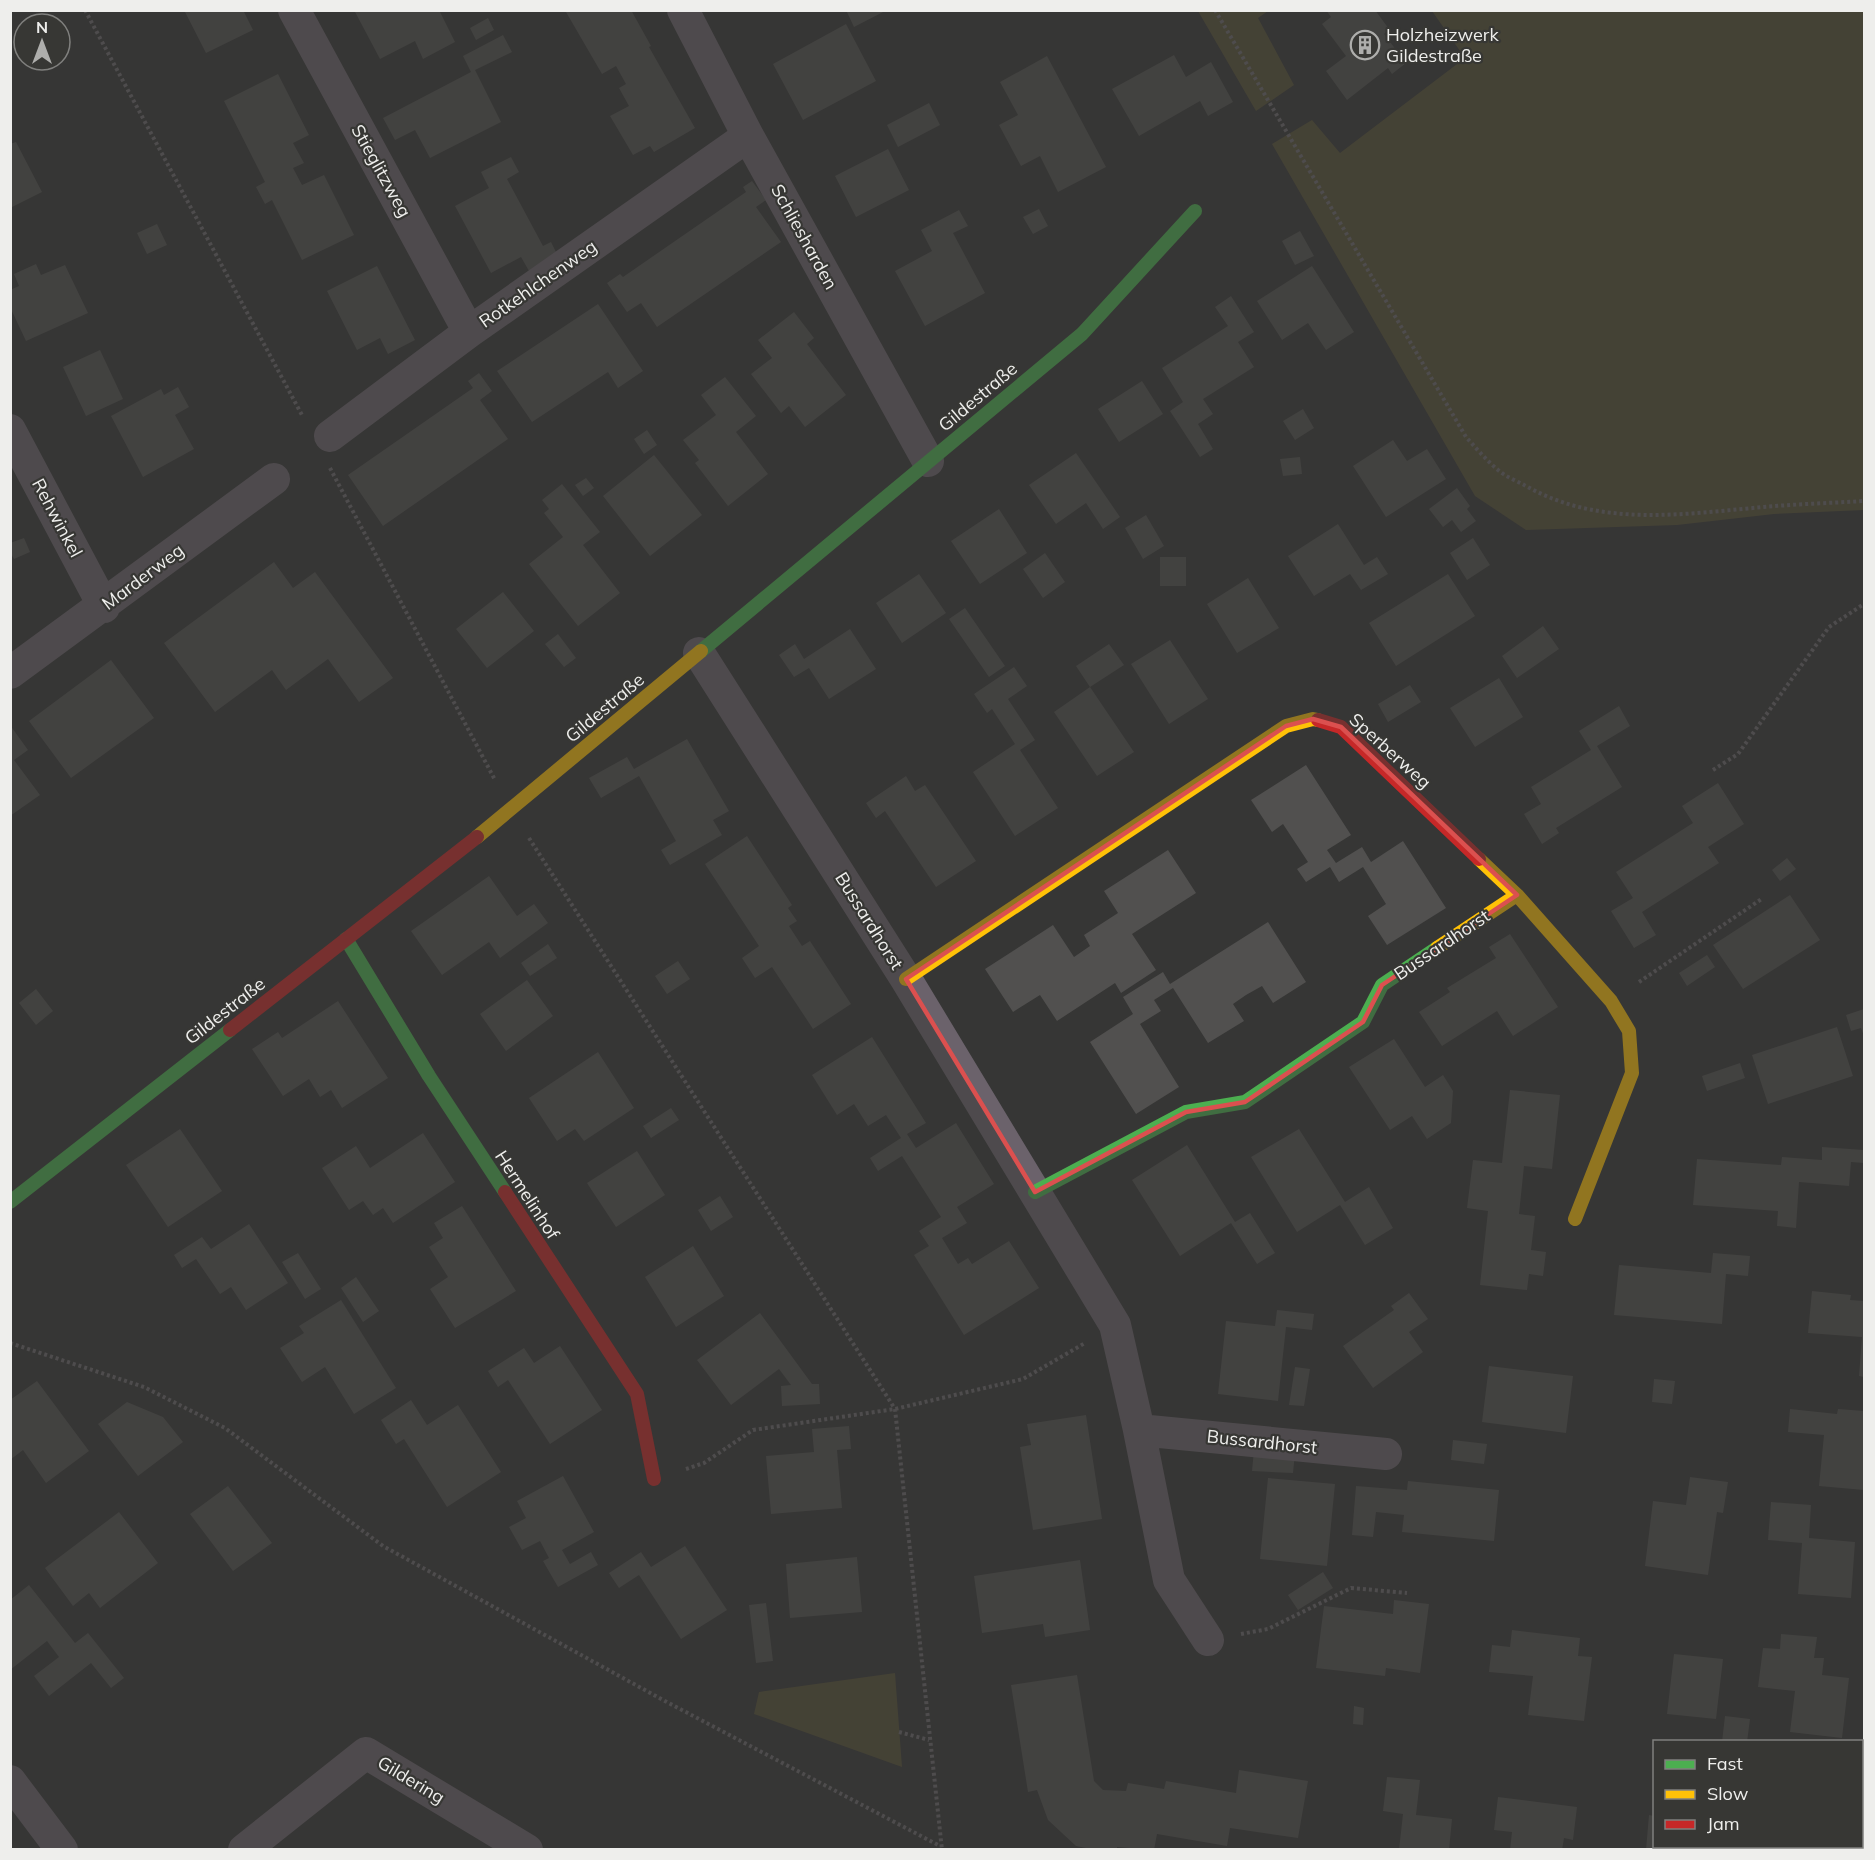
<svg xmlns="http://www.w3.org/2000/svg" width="1875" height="1860" viewBox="0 0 1875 1860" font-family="Mulish,sans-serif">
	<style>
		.green { fill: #565036 }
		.building { fill: #51504f }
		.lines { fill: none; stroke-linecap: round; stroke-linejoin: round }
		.path { stroke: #6a666b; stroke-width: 4; stroke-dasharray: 3 3; stroke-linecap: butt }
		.street { stroke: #6b626b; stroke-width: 32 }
		.fast { stroke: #4caf50; stroke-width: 14 }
		.slow { stroke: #ffc107; stroke-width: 14 }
		.jam { stroke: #c62828; stroke-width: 14 }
		.marked { fill: none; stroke: #db504f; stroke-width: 4.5; stroke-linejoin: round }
		.labels { text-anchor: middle; stroke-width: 4.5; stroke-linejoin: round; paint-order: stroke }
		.poi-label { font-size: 18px; fill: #eeeeec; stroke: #373734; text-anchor: start }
		.street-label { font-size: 18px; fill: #eeeeec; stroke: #373734 }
	</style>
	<rect width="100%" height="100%" fill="#363635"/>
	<!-- green -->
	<path class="green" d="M1198 11H1268L1258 18 1294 85 1256 111Z
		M1432 11H1864V510L1774 514 1677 525 1526 530 1475 496 1272 144 1312 120 1340 153 1465 58Z
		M895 1673 902 1767 754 1714 759 1692Z"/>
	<!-- building -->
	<path class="building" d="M184 10H243L253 30 206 53Z
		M354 10H439L455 42 423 59 415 41 380 59Z
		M568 10H631L651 46 649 47 695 128 654 152 650 146 633 155 610 116 629 106 619 88 626 84 616 66 602 74 566 12Z
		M846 10H887L854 27Z
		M1326 10H1375L1389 29 1384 34 1406 63 1392 74 1388 68 1347 100 1326 71 1346 56 1322 24 1331 17Z
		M488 18 494 30 476 40 470 28Z
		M846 24 876 81 803 120 773 64Z
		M503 35 512 52 475 70 501 122 430 158 415 130 395 140 383 118 471 72 463 56Z
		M1174 55 1186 77 1211 62 1233 102 1208 116 1200 101 1139 136 1112 89Z
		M1047 56 1106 167 1058 192 1040 156 1021 166 999 125 1018 115 1000 82Z
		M278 74 309 135 293 143 304 163 293 168 302 185 324 175 354 235 302 260 272 200 265 204 256 187 265 182 224 101Z
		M929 103 940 125 898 147 887 125Z
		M16 142 42 192 10 208V144Z
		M888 149 909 190 856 217 835 176Z
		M511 157 519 172 507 179 543 246 551 242 558 256 529 271 521 257 491 273 455 206 489 188 481 172Z
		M752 181 766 200 756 207 781 242 657 327 641 303 627 312 607 283 620 274 623 277 746 192 743 187Z
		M1039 209 1048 226 1033 234 1023 217Z
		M959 210 968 226 953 233 985 293 925 326 895 271 932 251 921 230Z
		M157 224 167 245 147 254 137 233Z
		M1300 231 1314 256 1295 265 1282 241Z
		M36 264 41 275 65 265 88 313 26 341 10 307V290L19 286 14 274Z
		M377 266 415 340 388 354 380 338 357 350 327 291Z
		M1312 266 1354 332 1326 350 1308 323 1282 340 1257 301Z
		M1231 296 1254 332 1238 342 1254 367 1203 399 1213 414 1198 424 1213 449 1200 457 1170 411 1183 402 1162 368 1228 326 1215 307Z
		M598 304 643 371 618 388 608 372 532 422 497 371Z
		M794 312 814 338 807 344 846 395 805 427 789 406 781 413 751 374 772 358 758 340Z
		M100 350 123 399 86 416 63 367Z
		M479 373 492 391 480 400 508 439 383 526 348 475 473 388 468 381Z
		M725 377 756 416 736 432 768 474 728 506 695 463 699 460 683 440 716 415 701 395Z
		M1142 381 1163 414 1119 442 1098 409Z
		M178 387 189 407 175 415 194 449 143 477 111 416 161 389 164 395Z
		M1303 409 1314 428 1295 440 1283 421Z
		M647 430 657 445 644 454 634 439Z
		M1393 440 1407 461 1427 449 1446 479 1386 517 1353 466Z
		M1076 453 1120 517 1103 529 1086 503 1056 524 1029 485Z
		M654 455 702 515 650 556 603 496Z
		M1300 457 1302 474 1283 476 1280 459Z
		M586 478 594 488 583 496 575 485Z
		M562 484 600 532 583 545 620 593 578 626 529 564 563 537 544 513 549 509 542 500Z
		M1457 488 1470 506 1467 509 1476 521 1461 532 1452 520 1443 527 1429 509Z
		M999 509 1027 553 980 584 951 541Z
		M1146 515 1164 546 1143 559 1125 528Z
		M1338 524 1364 565 1377 557 1388 574 1361 590 1350 574 1314 596 1288 556Z
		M24 538 30 552 14 559 10 552V543Z
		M1473 538 1490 565 1467 580 1450 553Z
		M1045 553 1065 582 1043 598 1023 569Z
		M1160 557H1186V586H1160Z
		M274 562 293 588 315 572 393 678 359 702 328 659 286 690 272 670 215 712 164 643Z
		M919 574 946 613 902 643 876 603Z
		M1448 574 1475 616 1396 666 1369 623Z
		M1248 578 1279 628 1237 653 1207 604Z
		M503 592 534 631 487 668 456 629Z
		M965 608 1005 666 989 677 949 619Z
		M1543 626 1559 649 1517 678 1502 656Z
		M850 629 876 669 829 699 809 668 794 677 779 655 795 644 804 659Z
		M558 634 576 658 564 667 545 644Z
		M1170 640 1208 699 1169 724 1131 664Z
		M1109 644 1124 665 1090 687 1134 752 1097 776 1054 712 1090 687 1076 666Z
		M111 660 154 718 71 778 29 721Z
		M1014 667 1027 686 1008 699 1035 740 1020 750 1058 808 1015 836 973 772 1015 744 992 709 987 713 974 694Z
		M1499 678 1523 717 1475 747 1450 708Z
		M1410 685 1421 702 1388 722 1378 704Z
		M1619 706 1630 726 1597 746 1622 787 1556 828 1559 833 1542 844 1524 814 1541 804 1531 787 1591 750 1579 731Z
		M10 725 28 750 14 760 40 795 10 816Z
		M687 739 729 811 713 820 722 835 670 865 661 850 676 841 639 776 601 798 589 778 627 757 634 769Z
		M1306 765 1351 835 1327 850 1336 863 1362 847 1371 862 1403 841 1446 908 1387 945 1368 916 1386 904 1363 867 1339 882 1330 867 1306 882 1297 869 1308 862 1283 824 1272 832 1251 800Z
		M906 776 915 791 925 785 976 861 936 887 885 811 876 818 866 803Z
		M1718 783 1744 824 1708 847 1719 863 1642 912 1656 935 1634 948 1611 911 1633 898 1616 872 1693 823 1682 806Z
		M747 836 792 905 788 908 797 921 789 926 802 946 810 941 851 1004 813 1029 772 967 755 978 742 958 759 946 705 864Z
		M1168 850 1196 893 1132 934 1156 970 1121 993 1115 983 1057 1021 1040 995 1013 1012 985 969 1053 925 1074 957 1090 946 1084 935 1118 913 1104 891Z
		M1787 858 1796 869 1780 881 1772 870Z
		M489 876 517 916 534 904 548 923 500 958 489 942 442 975 411 931Z
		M1790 895 1820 940 1743 989 1713 945Z
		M1268 922 1306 982 1273 1003 1262 986 1246 995 1233 1004 1244 1021 1208 1043 1173 988 1154 1000 1161 1011 1140 1024 1179 1087 1136 1114 1090 1042 1133 1014 1123 997 1163 972 1170 984Z
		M1510 934 1558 1007 1513 1036 1497 1011 1442 1046 1419 1012 1450 992 1447 988 1496 958 1489 947Z
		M548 944 557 958 530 976 521 963Z
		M1707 955 1715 967 1687 986 1679 973Z
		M678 961 690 979 667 994 655 976Z
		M527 980 553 1016 506 1051 480 1014Z
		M36 989 53 1011 36 1025 19 1003Z
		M338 1001 388 1078 342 1108 331 1090 320 1097 309 1079 283 1096 252 1049 278 1032 282 1038Z
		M1864 1009V1036L1861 1028 1851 1031 1846 1015Z
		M1837 1027 1853 1076 1768 1104 1752 1055Z
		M872 1037 926 1123 907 1134 916 1148 956 1123 994 1184 957 1207 967 1223 942 1238 958 1264 968 1258 972 1264 1009 1241 1039 1288 964 1335 914 1255 929 1246 919 1231 941 1217 902 1156 878 1171 870 1158 901 1138 886 1115 868 1126 854 1104 837 1115 812 1075Z
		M1394 1039 1425 1087 1443 1075 1453 1091 1451 1123 1427 1139 1412 1116 1390 1130 1349 1067Z
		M598 1052 634 1108 584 1141 575 1129 557 1141 529 1098Z
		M1740 1063 1745 1078 1707 1091 1702 1076Z
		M1510 1090 1560 1095 1552 1169 1524 1166 1519 1214 1535 1216 1531 1250 1546 1252 1543 1276 1529 1274 1527 1290 1480 1285 1488 1211 1467 1208 1473 1160 1502 1163Z
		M671 1108 679 1120 651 1138 643 1126Z
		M180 1129 222 1191 168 1227 126 1165Z
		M1299 1129 1345 1202 1369 1187 1393 1228 1365 1245 1340 1205 1297 1232 1251 1157Z
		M423 1133 455 1182 393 1223 383 1208 373 1215 363 1201 349 1210 322 1168 356 1146 370 1168Z
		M1187 1145 1235 1222 1250 1213 1275 1253 1257 1264 1231 1223 1180 1256 1132 1180Z
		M1822 1147 1864 1150V1163L1851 1162 1849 1186 1799 1182 1796 1228 1777 1226 1778 1211 1693 1205 1697 1159 1781 1165 1782 1157 1822 1160Z
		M637 1151 665 1195 616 1227 587 1183Z
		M720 1196 733 1217 711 1231 698 1210Z
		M462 1206 516 1291 455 1328 430 1289 448 1277 429 1247 443 1238 434 1223Z
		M249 1224 288 1283 246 1310 231 1287 220 1294 196 1259 182 1268 174 1255 202 1237 211 1249Z
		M693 1246 724 1296 676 1327 645 1277Z
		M298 1253 321 1289 305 1299 282 1262Z
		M1713 1253 1750 1256 1748 1276 1726 1274 1722 1324 1614 1315 1619 1265 1711 1273Z
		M356 1277 379 1311 363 1322 341 1288Z
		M1812 1291 1851 1295 1850 1300 1864 1301V1377L1859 1376 1862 1337 1808 1333Z
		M1409 1293 1428 1319 1409 1332 1423 1352 1373 1388 1343 1346 1394 1310 1391 1306Z
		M341 1300 396 1388 354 1414 325 1367 302 1382 280 1348 304 1333 299 1326Z
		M1277 1310 1314 1314 1312 1330 1286 1327 1278 1401 1218 1394 1226 1321 1275 1326Z
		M760 1313 812 1384H819L820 1404 782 1406 781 1386 791 1385 779 1369 731 1405 697 1360Z
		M560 1346 602 1410 550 1444 508 1380 498 1387 488 1371 524 1348 534 1363Z
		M1489 1366 1573 1376 1566 1433 1482 1422Z
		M1295 1367 1310 1369 1304 1406 1289 1405Z
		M1654 1379 1675 1381 1672 1404 1652 1402Z
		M37 1381 89 1451 46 1483 23 1450 10 1460V1400Z
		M411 1400 427 1425 458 1405 501 1472 447 1507 404 1439 396 1444 381 1420Z
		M127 1402 163 1417 183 1442 138 1476 98 1424Z
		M1790 1409 1837 1414 1838 1409 1864 1411V1490L1819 1486 1824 1435 1788 1432Z
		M1086 1415 1102 1519 1033 1530 1020 1447 1031 1445 1027 1424Z
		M849 1426 851 1449 837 1450 842 1508 771 1514 766 1456 814 1452 812 1429Z
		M1453 1440 1487 1444 1484 1464 1451 1460Z
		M1254 1450 1295 1453 1293 1473 1252 1471Z
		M563 1476 594 1532 562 1550 570 1564 591 1552 598 1565 558 1587 543 1561 549 1558 540 1541 522 1550 509 1527 526 1518 517 1501Z
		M1690 1477 1728 1482 1723 1513 1717 1512 1708 1575 1645 1566 1653 1501 1686 1505Z
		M1268 1478 1335 1484 1327 1566 1260 1559Z
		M1408 1481 1499 1490 1494 1541 1402 1532 1404 1515 1376 1512 1373 1537 1352 1535 1356 1486 1407 1490Z
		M228 1486 272 1543 233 1571 190 1514Z
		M1771 1502 1811 1505 1809 1538 1855 1542 1851 1598 1798 1594 1802 1543 1768 1540Z
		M119 1512 158 1563 100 1608 89 1593 73 1606 45 1568Z
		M685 1546 727 1610 681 1639 639 1575 619 1588 609 1573 641 1552 651 1567Z
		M857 1557 862 1612 790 1618 786 1564Z
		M1080 1560 1090 1630 1045 1637 1043 1624 982 1633 974 1576Z
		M1323 1572 1333 1588 1298 1610 1288 1595Z
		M29 1585 75 1643 88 1633 124 1678 111 1688 91 1663 49 1696 34 1676 59 1657 47 1641 10 1670V1600Z
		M1394 1600 1429 1604 1420 1673 1386 1668 1385 1676 1316 1668 1324 1606 1393 1614Z
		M766 1603 773 1661 756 1663 749 1605Z
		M1512 1630 1580 1638 1578 1656 1592 1657 1584 1721 1528 1715 1533 1676 1489 1672 1492 1645 1510 1647Z
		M1781 1634 1817 1637 1814 1658H1824L1822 1675 1849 1678 1842 1738 1790 1732 1795 1691 1758 1687 1763 1648 1780 1649Z
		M1674 1654 1723 1659 1716 1719 1667 1714Z
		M1077 1675 1094 1781 1103 1790 1126 1791 1128 1783 1164 1789 1166 1781 1236 1793 1239 1770 1308 1781 1298 1838 1230 1828 1227 1846 1157 1834 1154 1850 1117 1847V1850H1096L1076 1846 1048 1820 1037 1790 1028 1792 1011 1685Z
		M1354 1706 1364 1708 1363 1725 1353 1724Z
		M1725 1716 1750 1719 1747 1742H1722Z
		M1387 1777 1420 1780 1416 1815 1452 1819 1449 1850H1399L1403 1814 1383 1811Z
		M1498 1797 1577 1807 1573 1840 1564 1838 1562 1850H1510L1512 1832 1494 1830Z
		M1649 1815 1654 1816V1846H1695V1850H1646Z
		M1769 1846H1817V1850H1769Z"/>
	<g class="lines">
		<!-- path -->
		<path class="path" d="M85 10 303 417
			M1215 10 1466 437C1476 448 1486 460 1498 470 1506 477 1517 481 1526 486 1600 528 1683 514 1764 507 1797 504 1831 503 1864 501
			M330 468 495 780
			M1713 770 1738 754 1829 627 1864 604
			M529 838 895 1409 942 1850
			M1639 982 1763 898
			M10 1343 144 1387 225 1428 383 1546 663 1700 940 1846
			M686 1469 704 1463 753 1430 895 1409 1023 1379 1085 1343
			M1241 1634 1268 1629 1351 1588 1407 1593
			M899 1732 929 1740"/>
		<!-- street -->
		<path class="street" d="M294 10 469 332
			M683 10 748 136 928 461
			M10 430 104 607
			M330 436 469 332 748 136
			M699 653 906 979 1115 1325 1139 1430 1169 1580 1208 1640
			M10 673 274 479
			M1139 1430 1386 1454
			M10 1781 62 1850
			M244 1850 366 1753 527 1850"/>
		<!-- fast -->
		<path class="fast" d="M701 651 1082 334 1195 211
			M346 939 429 1076 505 1192
			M1035 1192 1186 1112 1245 1102 1363 1022 1382 985 1437 948
			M10 1202 230 1030"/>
		<!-- slow -->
		<path class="slow" d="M477 837 701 651
			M1479 859 1517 895 1611 1001 1629 1031 1632 1073 1575 1219
			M1437 948 1517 895
			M906 979 1286 726 1313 719 1318 720"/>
		<!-- jam -->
		<path class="jam" d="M1318 720 1341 727 1479 859
			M230 1030 477 837
			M505 1192 637 1394 654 1479"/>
	</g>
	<!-- marked area -->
	<path d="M0 0H1875V1860H0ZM1313 719 1341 727 1517 895 1382 985 1363 1022 1245 1102 1186 1112 1035 1192 906 979 1286 726Z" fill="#363635" fill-opacity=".55" fill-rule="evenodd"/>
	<path class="marked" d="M1313 719 1341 727 1517 895 1382 985 1363 1022 1245 1102 1186 1112 1035 1192 906 979 1286 726Z"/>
	<!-- icons -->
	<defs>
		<g id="building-ring" transform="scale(1.5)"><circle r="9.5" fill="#373734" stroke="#aeaeac" stroke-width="1.5"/><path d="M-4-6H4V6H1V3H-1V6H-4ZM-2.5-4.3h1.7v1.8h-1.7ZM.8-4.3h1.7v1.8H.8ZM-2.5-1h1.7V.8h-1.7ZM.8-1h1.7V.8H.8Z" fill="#aeaeac"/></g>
	</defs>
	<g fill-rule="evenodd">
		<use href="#building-ring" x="1365" y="45"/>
	</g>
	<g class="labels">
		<!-- poi labels -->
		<g class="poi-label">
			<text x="1386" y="41">Holzheizwerk<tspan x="1386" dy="21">Gildestraße</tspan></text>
		</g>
		<!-- street labels -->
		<g class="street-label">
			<text transform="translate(381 171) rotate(61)" y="6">Stieglitzweg</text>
			<text transform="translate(804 237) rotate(61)" y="6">Schliesharden</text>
			<text transform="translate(538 284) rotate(-35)" y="6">Rotkehlchenweg</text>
			<text transform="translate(978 397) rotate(-40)" y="6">Gildestraße</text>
			<text transform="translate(57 518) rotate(62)" y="6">Rehwinkel</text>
			<text transform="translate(143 577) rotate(-37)" y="6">Marderweg</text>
			<text transform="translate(605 708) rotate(-40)" y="6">Gildestraße</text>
			<text transform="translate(1390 751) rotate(42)" y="6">Sperberweg</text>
			<text transform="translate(869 921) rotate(58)" y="6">Bussardhorst</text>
			<text transform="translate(1442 945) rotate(-34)" y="6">Bussardhorst</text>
			<text transform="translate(225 1011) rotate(-38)" y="6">Gildestraße</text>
			<text transform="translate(527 1195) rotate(57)" y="6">Hermelinhof</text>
			<text transform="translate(1262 1442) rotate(6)" y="6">Bussardhorst</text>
			<text transform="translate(411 1780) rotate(31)" y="6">Gildering</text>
		</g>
	</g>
	<!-- border -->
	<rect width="1875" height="1860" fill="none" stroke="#eeeeec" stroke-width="24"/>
	<!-- legend -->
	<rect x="1653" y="1740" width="210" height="108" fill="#373734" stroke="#80807e" stroke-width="1.5"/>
	<rect x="1665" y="1760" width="30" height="9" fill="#4caf50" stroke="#80807e" stroke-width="1.5"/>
	<text x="1707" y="1770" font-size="18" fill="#eeeeec">Fast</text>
	<rect x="1665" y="1790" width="30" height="9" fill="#ffc107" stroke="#80807e" stroke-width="1.5"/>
	<text x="1707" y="1800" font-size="18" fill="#eeeeec">Slow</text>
	<rect x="1665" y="1820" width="30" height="9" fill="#c62828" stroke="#80807e" stroke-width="1.5"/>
	<text x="1707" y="1830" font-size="18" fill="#eeeeec">Jam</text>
	<!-- north arrow -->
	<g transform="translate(42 42)"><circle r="28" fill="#373734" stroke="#80807e" stroke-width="1.5"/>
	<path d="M0-4.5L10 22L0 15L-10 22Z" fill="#aeaeac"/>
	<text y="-9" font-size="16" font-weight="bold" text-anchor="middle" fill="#eeeeec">N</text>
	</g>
</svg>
